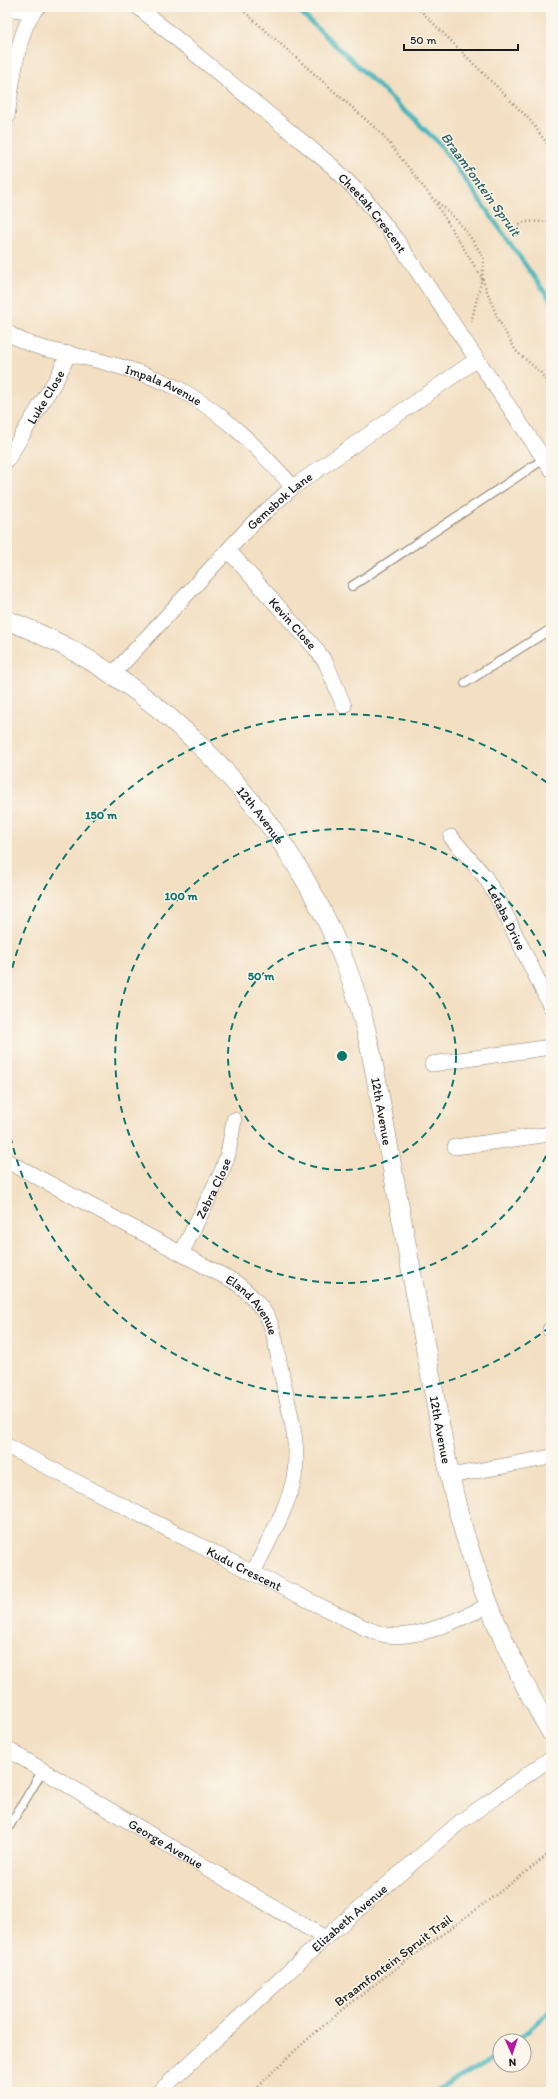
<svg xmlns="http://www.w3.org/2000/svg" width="558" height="2099" viewBox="0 0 558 2099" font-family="Itim,sans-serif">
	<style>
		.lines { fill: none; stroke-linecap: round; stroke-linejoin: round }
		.stream { stroke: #44b4ba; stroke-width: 4.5 }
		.service-casing { stroke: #887e6f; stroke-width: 10 }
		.minor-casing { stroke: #887e6f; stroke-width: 16 }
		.tertiary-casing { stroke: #887e6f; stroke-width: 20 }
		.path { stroke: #887e6f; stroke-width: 2.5; stroke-dasharray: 1 3; stroke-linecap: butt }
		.service { stroke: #fff; stroke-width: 8 }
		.minor { stroke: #fff; stroke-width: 15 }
		.tertiary { stroke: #fff; stroke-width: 19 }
		.ring { fill: none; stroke: #0f766e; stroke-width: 2; stroke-dasharray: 7 5 }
		.labels { text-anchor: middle; stroke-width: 3; stroke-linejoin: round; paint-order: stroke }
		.street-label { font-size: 13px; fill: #1c1c1c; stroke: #fbf7ec }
		.water-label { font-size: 14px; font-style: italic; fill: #2e6063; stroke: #fbf7ec }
		.centre { fill: #0f766e; stroke: #fbf7ec; stroke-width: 2 }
		.ring-label { font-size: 12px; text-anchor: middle; font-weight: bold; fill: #0f766e; stroke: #fbf7ec; stroke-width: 3; stroke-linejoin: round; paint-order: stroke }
	</style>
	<rect width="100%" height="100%" fill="#fbf7ec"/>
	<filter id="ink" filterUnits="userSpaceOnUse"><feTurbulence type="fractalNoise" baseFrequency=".025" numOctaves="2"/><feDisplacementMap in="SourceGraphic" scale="8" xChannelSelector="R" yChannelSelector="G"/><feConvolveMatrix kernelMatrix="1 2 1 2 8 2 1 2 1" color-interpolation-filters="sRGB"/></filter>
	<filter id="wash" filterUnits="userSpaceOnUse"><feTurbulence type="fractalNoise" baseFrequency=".012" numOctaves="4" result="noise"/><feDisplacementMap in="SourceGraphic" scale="16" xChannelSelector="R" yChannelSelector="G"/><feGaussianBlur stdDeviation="0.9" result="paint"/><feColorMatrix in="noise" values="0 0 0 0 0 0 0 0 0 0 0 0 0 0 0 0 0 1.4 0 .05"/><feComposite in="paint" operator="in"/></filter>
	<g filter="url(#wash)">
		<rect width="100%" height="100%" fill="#f3dfc2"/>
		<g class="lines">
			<!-- stream -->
			<path class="stream" d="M295 7 439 143 551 301
				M516 2041 551 2010
				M433 2092 500 2055"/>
		</g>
	</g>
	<g filter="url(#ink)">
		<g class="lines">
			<!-- service casing -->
			<g class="service-casing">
				<path id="service" d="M352 586 544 459
					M465 683 551 629
					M7 1830 43 1770"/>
			</g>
			<!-- minor casing -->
			<g class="minor-casing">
				<g id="minor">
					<path id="s1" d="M138 7 332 166 365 199 395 238 551 469"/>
					<path d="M7 9 33 11"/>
					<path d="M7 117C11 90 18 24 38 7"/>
					<path id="s2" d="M7 332C35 352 74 353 107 363 132 370 156 377 179 389 224 413 259 449 293 487"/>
					<path id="s3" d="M7 460 57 378 69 353"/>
					<path id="s4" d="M228 550 316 649 326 663 344 706"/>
					<path id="s5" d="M112 675 253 523 293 487 476 360"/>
					<path id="s6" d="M451 837 485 877 497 897 551 1007"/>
					<path d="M432 1064 551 1047"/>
					<path d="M455 1147 551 1134"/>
					<path id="s7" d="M7 1161 235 1282C249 1292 259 1303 268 1318 276 1333 277 1354 281 1371 287 1404 301 1444 294 1478 288 1508 266 1545 253 1573"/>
					<path id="s8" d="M182 1252 222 1171 228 1154 234 1120"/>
					<path d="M550 1330H551"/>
					<path id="s9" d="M7 1446 253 1573 365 1628C371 1630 379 1634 386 1635 421 1640 458 1619 490 1605"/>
					<path d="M450 1476 551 1457"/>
					<path id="s10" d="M7 1749 325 1938"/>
					<path id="s11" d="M159 2092 325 1938 460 1822 551 1758"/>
				</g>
			</g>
			<!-- tertiary casing -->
			<g class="tertiary-casing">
				<g id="tertiary">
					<path id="s12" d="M7 620C160 679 286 811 345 963 371 1029 380 1103 393 1172 406 1242 419 1313 432 1383 443 1440 452 1499 471 1554 491 1616 518 1677 551 1732"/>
				</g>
			</g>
			<!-- path -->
			<path class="path" d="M239 7 382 134 433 199 482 278 497 317 516 351 541 373 551 388
				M417 7 529 119 551 149
				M435 200C455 216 473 237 484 260L482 278 471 323
				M516 236 520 224C531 219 541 224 551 220
				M253 2092C339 2000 454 1931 551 1852"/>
			<!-- service -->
			<use href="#service" class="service"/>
			<!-- minor -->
			<use href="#minor" class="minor"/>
			<!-- tertiary -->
			<use href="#tertiary" class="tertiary"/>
		</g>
	</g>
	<!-- distance rings -->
	<g class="ring">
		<circle cx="342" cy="1056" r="114"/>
		<path d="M551 1145A227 227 0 1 1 551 967"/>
		<path d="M550 1327A341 341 0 0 1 7 1121M7 991A341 341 0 0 1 550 785"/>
	</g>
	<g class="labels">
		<!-- street labels -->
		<g class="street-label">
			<text dy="5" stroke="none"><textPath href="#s1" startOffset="313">Cheetah Crescent</textPath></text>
			<text dy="5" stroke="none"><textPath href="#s2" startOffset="166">Impala Avenue</textPath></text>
			<text dy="5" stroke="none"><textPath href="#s3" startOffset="74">Luke Close</textPath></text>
			<text dy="5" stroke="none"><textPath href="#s5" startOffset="242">Gemsbok Lane</textPath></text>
			<text dy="5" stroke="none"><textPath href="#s4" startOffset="98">Kevin Close</textPath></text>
			<text dy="5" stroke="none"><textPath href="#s12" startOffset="324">12th Avenue</textPath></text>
			<text dy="5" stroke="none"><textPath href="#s6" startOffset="99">Letaba Drive</textPath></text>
			<text dy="5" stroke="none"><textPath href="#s12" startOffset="648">12th Avenue</textPath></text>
			<text dy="5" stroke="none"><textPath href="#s8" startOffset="71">Zebra Close</textPath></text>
			<text dy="5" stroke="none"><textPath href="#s7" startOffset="287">Eland Avenue</textPath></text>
			<text dy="5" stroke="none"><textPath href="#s12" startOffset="972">12th Avenue</textPath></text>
			<text dy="5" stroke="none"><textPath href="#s9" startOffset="267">Kudu Crescent</textPath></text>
			<text dy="5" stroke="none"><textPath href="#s10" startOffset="185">George Avenue</textPath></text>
			<text dy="5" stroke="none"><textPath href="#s11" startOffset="258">Elizabeth Avenue</textPath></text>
			<text transform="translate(393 1960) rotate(-37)" y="5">Braamfontein Spruit Trail</text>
		</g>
		<!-- water labels -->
		<g class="water-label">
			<text transform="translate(481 184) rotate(54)" y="5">Braamfontein Spruit</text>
		</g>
	</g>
	<circle cx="342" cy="1056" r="6" class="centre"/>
	<g class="ring-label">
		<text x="101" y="819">150 m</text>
		<text x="181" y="900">100 m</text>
		<text x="261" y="980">50 m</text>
	</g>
	<!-- margin -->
	<rect width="558" height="2099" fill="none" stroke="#fbf7ec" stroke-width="24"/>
	<!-- north arrow -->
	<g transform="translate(512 2053) rotate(177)"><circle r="19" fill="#fbf7ec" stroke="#a29f99"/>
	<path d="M0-3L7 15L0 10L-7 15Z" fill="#b5179e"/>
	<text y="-6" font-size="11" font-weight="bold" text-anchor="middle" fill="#1c1c1c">N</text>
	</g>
	<!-- scale -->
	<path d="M404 44v6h114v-6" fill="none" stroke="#1c1c1c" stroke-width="2"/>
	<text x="410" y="44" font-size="12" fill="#1c1c1c" stroke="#fbf7ec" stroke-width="3" paint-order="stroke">50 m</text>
</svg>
